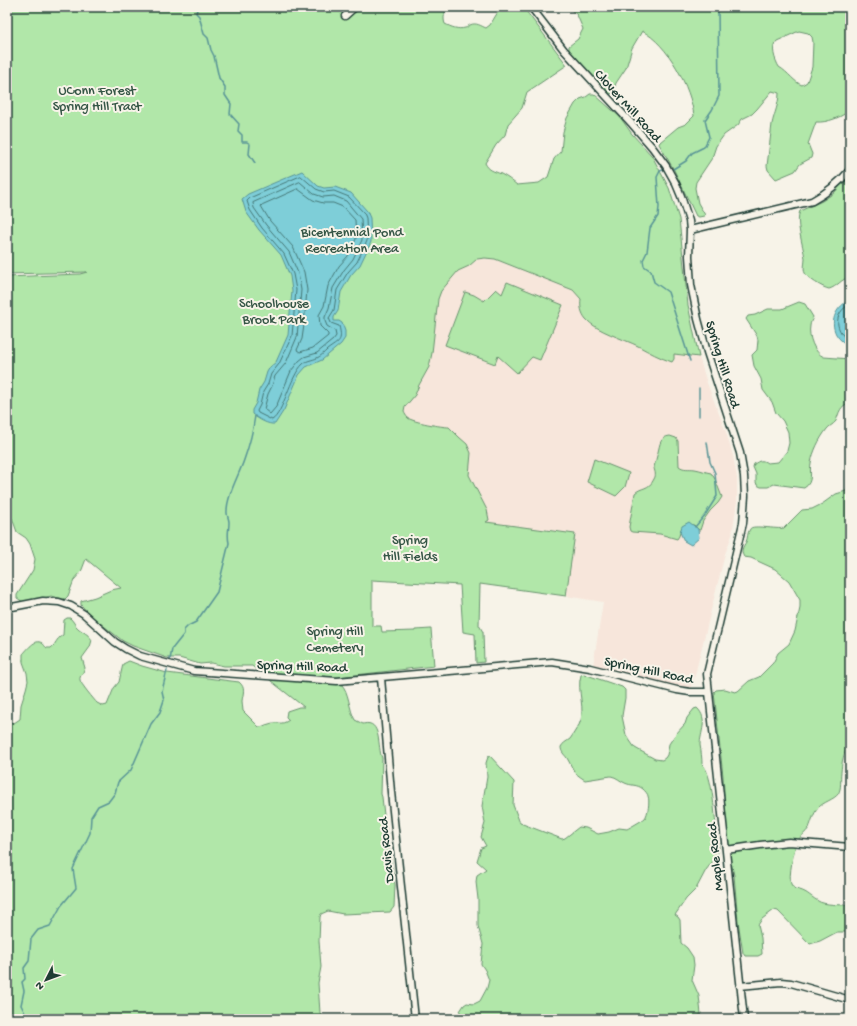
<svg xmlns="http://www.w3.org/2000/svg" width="857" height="1026" viewBox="0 0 857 1026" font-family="'Gochi Hand',sans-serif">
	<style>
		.built { fill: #f7e6db }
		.green { fill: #b1e7a9; stroke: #68926e; fill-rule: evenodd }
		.water { fill: #7eced8; stroke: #589496 }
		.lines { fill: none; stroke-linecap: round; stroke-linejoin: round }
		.shore { stroke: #457776; stroke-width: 1 }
		.stream { stroke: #589496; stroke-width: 1.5 }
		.minor-casing { stroke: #1f3d34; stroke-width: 9 }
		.minor { stroke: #f7f3e8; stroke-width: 6 }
		.labels { text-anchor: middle; stroke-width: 4; stroke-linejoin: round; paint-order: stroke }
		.park-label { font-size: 14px; fill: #355646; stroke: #f7f3e8 }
		.street-label { font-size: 14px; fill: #1f3d34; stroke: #f7f3e8 }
	</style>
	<rect width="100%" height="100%" fill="#f7f3e8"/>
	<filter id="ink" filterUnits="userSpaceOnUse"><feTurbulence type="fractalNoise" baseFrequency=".025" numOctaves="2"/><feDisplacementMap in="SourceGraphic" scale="8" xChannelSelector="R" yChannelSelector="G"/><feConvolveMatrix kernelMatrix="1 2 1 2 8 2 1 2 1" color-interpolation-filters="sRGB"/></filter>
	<g filter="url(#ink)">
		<!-- built -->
		<path class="built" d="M485 258 495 259 569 288 576 292 583 302 673 354 699 357 707 383 726 432 733 456 737 478V501L732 535 725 554 693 683 690 688H684L593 666 603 602 566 596 574 534 463 519 404 426V410L439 294 443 287 457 270 476 259Z"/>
		<!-- green -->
		<path class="green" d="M7 7H448C444 12 443 19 445 24 451 27 458 30 465 28 470 27 465 27 470 25 476 22 481 26 486 28L490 25 501 7H523L567 65 527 92 522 108 508 124 505 135 496 145 485 163C489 171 494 171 501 174 507 177 512 181 517 185L539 183 548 177 554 159 561 151 563 132 567 118 575 104 580 99 586 97 590 94H594L620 117 632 134 652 156 669 188 679 219 688 305 699 357 674 354V359L672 362C660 358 649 352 638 346 624 339 596 331 586 319 581 313 580 306 581 299L573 290 495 259 485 258 477 259 469 266 458 271 441 291 438 299 432 353 429 367 419 385 415 395 405 407 404 412C405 414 406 416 408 418 413 422 442 427 449 427L459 437 467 444 471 453 469 475 487 510 489 520 486 522 575 534 566 596 480 584 479 625 483 632 484 662 476 663 475 634 463 632 460 585 372 580V626H381L382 632 415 631V630L431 629 434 666 329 678C333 679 338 681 341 684 349 691 349 710 355 720L363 724C382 719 377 747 382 758L381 794 382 797 384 815 395 885 394 907 390 912 343 914 328 911 321 914 320 917 319 941 321 967 318 983 320 1013 323 1019H7V722L14 723 20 719 21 705 26 689 28 681 27 673 23 662V654C27 650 35 638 42 643 44 644 45 647 47 648H51C57 643 55 640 63 635L64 620 67 618H70C73 621 74 623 76 626 81 632 87 632 92 640L90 647 82 658 85 668C84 672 79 676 80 680 80 683 95 701 97 703 99 704 101 705 103 706L107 705 114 688 119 682 123 664 129 661 142 666 167 673 239 682C246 688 243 693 242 701 242 704 243 708 243 711L259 727C263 727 264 725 269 724 277 721 281 726 289 720L286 717 287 711 299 707H304L252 666H224L211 663 200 664 179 658H167L133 646 123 641 91 616 81 605V601L95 597 111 590 121 588 86 559 81 572 74 580 68 596 65 599H62L51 596 34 601 23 602 17 598V595L33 570 35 559 30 544 26 538 17 532 12 518 7 514V277L80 274 87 272 7 274Z
			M568 7H850V110C842 117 827 123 816 122L808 144 812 154 811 158 800 164 795 171 776 179 768 170 767 166C769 152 770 138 772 124 774 114 779 104 779 93L772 91 757 109 752 114 742 119 738 125 724 135 716 146 712 158 696 182 695 188 698 203 705 215 704 216 699 217 696 216 674 170 659 144 660 142 678 127 686 124 694 116C691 88 668 44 642 31L632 48 626 68 616 83 613 93 610 94C597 78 581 66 569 50V46L578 39 583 29 577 15ZM799 31 808 33 812 37 813 42 812 67 807 82 802 85C795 83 788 72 779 67 775 60 770 47 777 41Z
			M850 174V277C841 279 837 287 829 289 823 288 807 278 805 273 803 269 805 263 805 258 803 245 795 221 800 211L822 201 834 193Z
			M507 282 563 305 540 360 532 357 517 373 498 356 495 364 445 345 465 292 474 295 484 301 496 289 502 294Z
			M799 302 805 304 813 317C812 320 810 323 810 326 808 336 814 353 824 357L850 359V403C840 405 839 413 836 421 833 425 829 426 827 429 819 439 813 452 811 463 809 472 814 482 804 488L774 484 768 487H761L757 485 756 482V474L753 467 754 464C759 461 762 459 767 463L778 462 787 451 789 443 788 432 783 421 776 413 772 402 763 390 761 379 754 366 752 355 757 350 758 340 757 336 746 319 748 316 755 315 768 309H782Z
			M670 436 676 438 678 441 679 466C684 470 689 468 695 469 701 470 705 472 711 473L715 479 722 497 718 503 710 511 703 521 700 530H699L694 525H688L681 529 679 536 677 539 660 534 632 532 630 531 629 527 635 493C641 487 649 490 654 479 657 474 654 471 654 467 655 462 657 457 658 452 660 444 660 437 670 436Z
			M594 459 629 473 625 487 616 496 587 482Z
			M850 486V744C843 753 842 762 841 772 840 779 842 788 838 794 835 799 823 802 818 808 813 814 812 821 809 828 806 833 800 836 797 842 794 849 788 877 791 884 792 886 793 887 795 889 807 891 808 895 818 901 823 905 843 905 850 905V932H837L820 941 810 944 778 911 774 910 762 919 758 925 761 938 762 954 758 956H745L743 953 738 921 734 875 728 850 723 776 714 692 716 690 725 689 735 692 738 691 749 681 759 677 773 663 778 653 789 644 795 631 800 608V600L789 581 775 569 751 558 744 557C740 551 743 547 746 542 748 538 747 533 750 529 752 524 777 530 784 528L802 510 812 509 822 504 836 494 846 491Z
			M584 674 622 687 625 690V698L622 716 626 735 635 748 655 759 662 760 665 758 667 755 669 744 675 735 685 724 687 718 694 709 697 708C709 719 700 733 700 745 701 751 702 758 702 764 713 773 715 821 717 836 717 841 719 844 719 849L716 857 706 870 696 889 686 899 675 915 678 917 680 920 681 943 687 948 693 957 694 965 692 980 699 996 701 1014 698 1016 700 1019H461L459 1018 460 1011 464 1005 467 1003 474 1004 480 1001 487 988 489 980 485 970 481 964 483 944 478 926V899L476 882 477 875 486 869 477 861 481 848 486 846 481 837 485 823 482 806 487 777 486 763 488 757 490 756 514 782 513 805 520 823 562 839 565 838 579 827 586 828 598 834 609 832 619 828 627 829C629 828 643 820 645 818 648 814 650 801 648 796 648 794 645 791 643 789 637 784 631 786 625 783 620 781 617 777 611 776L585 780C572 772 574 770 567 758 564 754 561 752 561 747 563 743 566 742 570 739 573 735 576 729 579 725 587 710 576 691 581 675Z"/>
		<!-- water -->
		<path class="water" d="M302 171 318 186 324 188 335 187 351 193 367 211 370 218 371 242 360 265 351 275 341 292 338 311 334 317V321H339L342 323 345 331V338L341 344 322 360 306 367 299 375 284 410 275 424C268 425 258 419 252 414V410L256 403 259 390 264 382 267 372 270 367 276 362 288 335 292 291 290 276 281 255 259 230 246 212 242 199 248 194Z
			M850 300V347C845 343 839 340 836 334 829 320 837 306 850 300Z
			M689 522 698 529 699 538 691 545 684 541 680 532 682 526Z"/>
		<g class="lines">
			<!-- shore -->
			<path class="shore" d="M301 176 316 189 324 192 334 191 349 197 364 213 366 218 367 241 357 262 348 272 337 290 334 310 329 318 331 323 339 326C343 342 339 341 327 350 324 353 321 356 317 358 313 360 307 360 303 364 290 376 283 414 272 420L258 413 257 411 260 405 263 392 268 384 271 374 279 364 292 336 296 290 293 274 284 254 262 228 250 210 247 201 250 198Z
				M300 182 314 194 323 197 334 196 346 201 361 219 362 240 353 259 344 270 333 288 329 308 325 317V321L327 326 335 331 336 336 333 340 317 353 304 357 299 361 291 371 276 407 270 414 264 409 268 394 272 386 275 376 286 363 297 337 301 290 298 273 289 252 266 225 254 208 253 203Z
				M298 189 313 200 323 203H333L343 207 355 220 356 239 348 256 339 266 328 286 324 306 319 315 320 326 328 334V336L313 348 300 352 297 350 302 339 304 325 307 290 304 272 293 247 270 221 261 206 262 205Z
				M850 304C832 314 835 331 850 342"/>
			<!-- stream -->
			<path class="stream" d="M198 7 196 13 199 16 204 34 208 38 211 50 214 56 219 78 225 87V95L231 104 230 114 239 124 238 131 242 135V142H247L250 144 249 154 255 163
				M673 169 686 161 692 153 704 147 709 137 705 120 712 110 719 96 718 7
				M663 170 660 171 657 177 659 207 658 216 650 228 647 252 643 260 644 266 651 271 654 282 668 292 690 361
				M699 388V416
				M695 527 705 515 717 496 715 473 710 462 707 442
				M170 660 172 649 184 634V630L188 626 196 622 217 592 229 543C227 535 229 530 229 522 229 519 227 516 227 513 226 497 239 475 244 460 249 446 253 431 255 416
				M26 1019 24 1011 21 1005 24 991 22 982 25 979 24 968 29 961 31 939 38 930 50 926 61 906 76 888 73 869 90 833 91 817 98 806 109 801 115 793 118 782 131 770 151 724 160 712 164 700 162 691 167 670"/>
			<!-- minor casing -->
			<g class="minor-casing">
				<path id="minor" d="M531 7 564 50 632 124 652 147 666 166 676 184 681 196 689 221 690 230 689 256 691 285 698 319 707 352 740 453 744 476 745 496 743 523 707 674 744 1019
					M345 16 355 7
					M690 230 812 201C827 193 839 183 850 170
					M7 608 43 601 59 602 71 606 84 614 115 642 126 649 140 656 194 671 337 681 552 662 590 668 677 690 690 692H708
					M381 678 391 792 415 1019
					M726 850 760 845 789 842 850 847
					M740 986 781 982 791 983 850 1000"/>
			</g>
			<!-- minor -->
			<use href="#minor" class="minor"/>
		</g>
	</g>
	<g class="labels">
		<!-- park labels -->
		<g class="park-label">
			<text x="97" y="94">UConn Forest<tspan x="97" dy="16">Spring Hill Tract</tspan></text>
			<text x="352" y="236">Bicentennial Pond<tspan x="352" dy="16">Recreation Area</tspan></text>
			<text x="274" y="307">Schoolhouse<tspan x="274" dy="16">Brook Park</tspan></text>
			<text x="410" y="544">Spring<tspan x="410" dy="16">Hill Fields</tspan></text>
			<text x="335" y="635">Spring Hill<tspan x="335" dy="16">Cemetery</tspan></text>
		</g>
		<!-- street labels -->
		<g class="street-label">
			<text transform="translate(629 105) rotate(48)" y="5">Clover Mill Road</text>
			<text transform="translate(724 364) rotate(73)" y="5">Spring Hill Road</text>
			<text transform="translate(302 665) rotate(2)" y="5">Spring Hill Road</text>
			<text transform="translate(649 669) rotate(12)" y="5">Spring Hill Road</text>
			<text transform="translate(385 850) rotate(-96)" y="5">Davis Road</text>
			<text transform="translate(714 857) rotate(-96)" y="5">Maple Road</text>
		</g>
	</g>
	<!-- margin -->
	<rect width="857" height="1026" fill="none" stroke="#f7f3e8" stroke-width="24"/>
	<rect x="12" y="12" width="833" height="1002" fill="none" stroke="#1f3d34" stroke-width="1.5" filter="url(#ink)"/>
	<!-- north arrow -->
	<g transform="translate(46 980) rotate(228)" stroke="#f7f3e8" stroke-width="3" paint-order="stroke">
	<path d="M0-3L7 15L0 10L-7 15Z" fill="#1f3d34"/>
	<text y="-6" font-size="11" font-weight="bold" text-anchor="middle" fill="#1f3d34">N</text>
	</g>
</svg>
